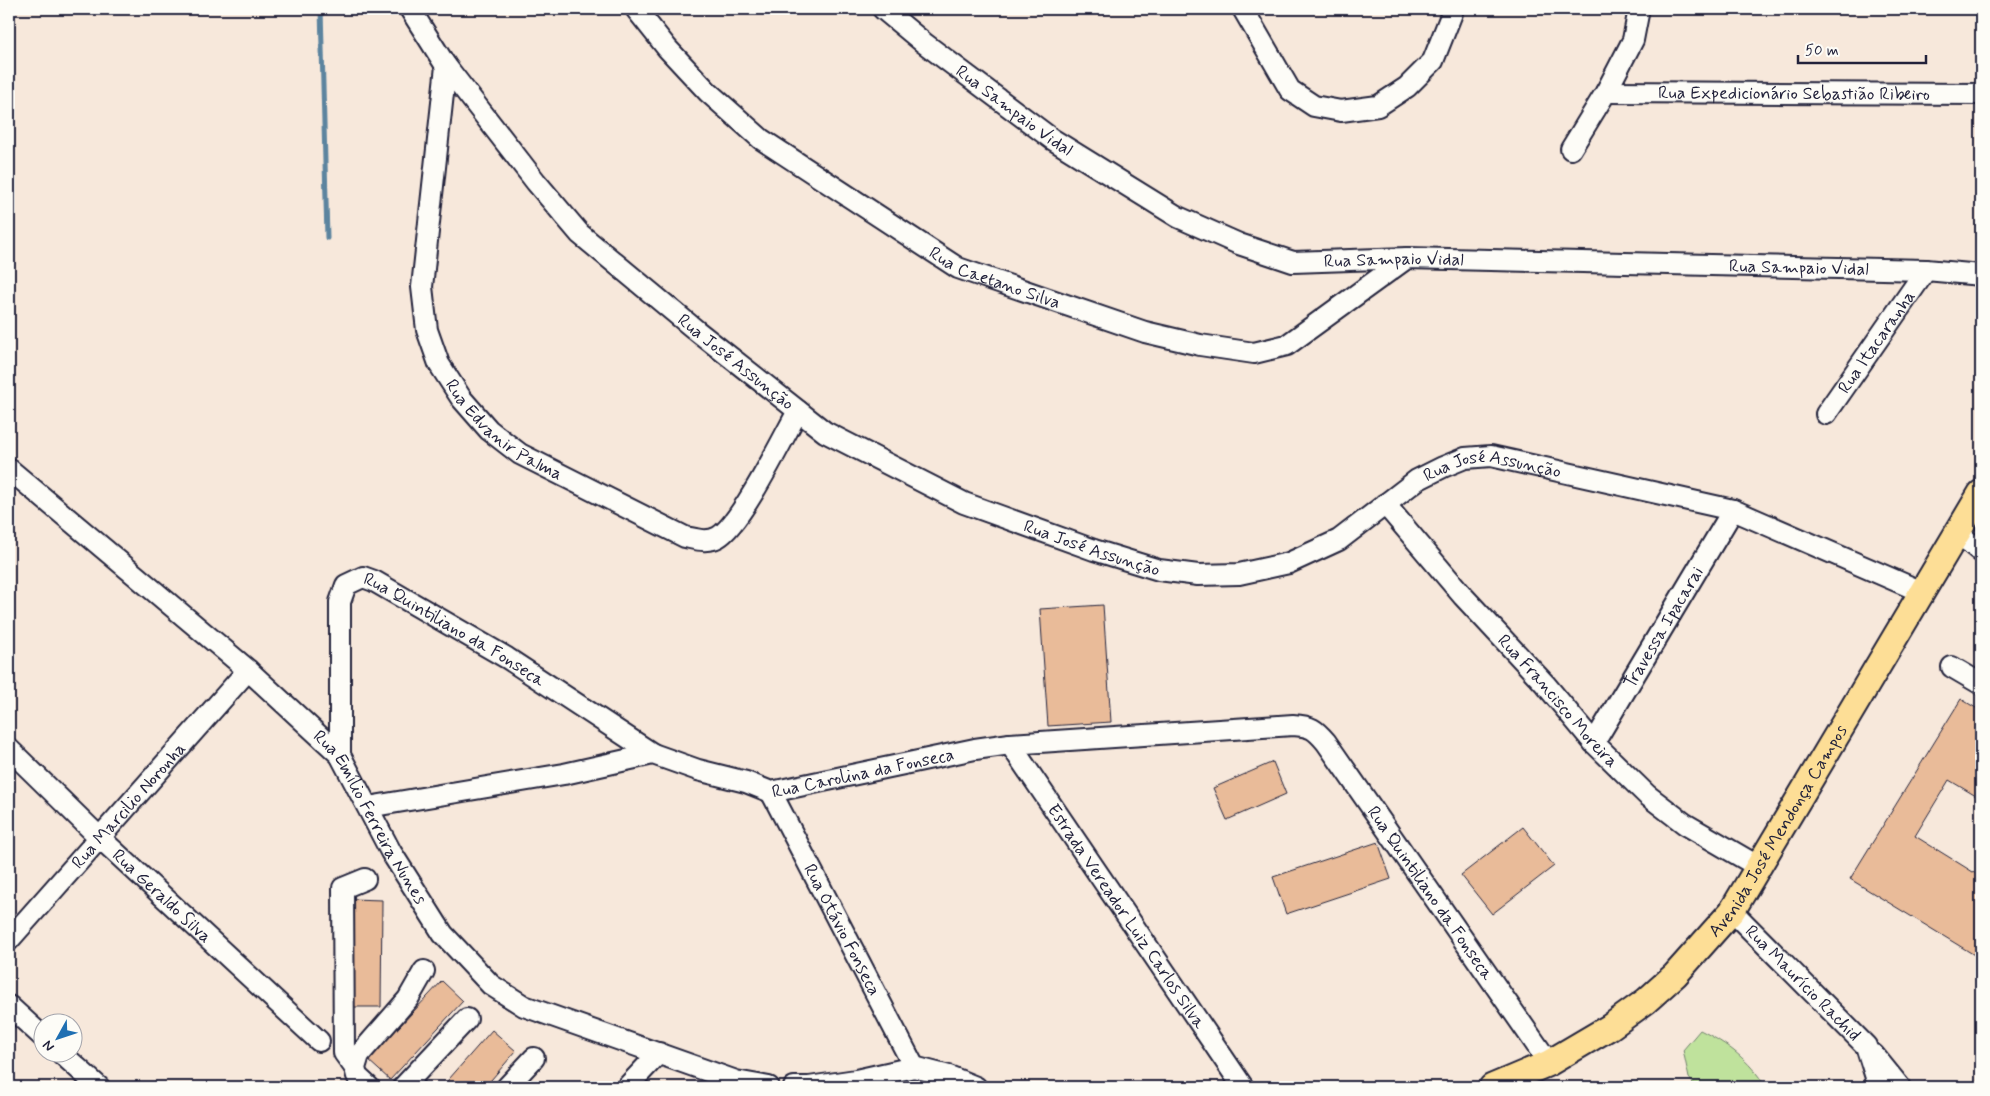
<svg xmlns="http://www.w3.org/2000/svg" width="1990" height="1096" viewBox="0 0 1990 1096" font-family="Mynerve,sans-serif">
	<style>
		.green { fill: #bfe29c; stroke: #70826c }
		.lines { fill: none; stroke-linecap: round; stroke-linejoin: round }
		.stream { stroke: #5b849f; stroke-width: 5 }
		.building { fill: #e9bb99; stroke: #22223b }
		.minor-casing { stroke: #22223b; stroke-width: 24 }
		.major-casing { stroke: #22223b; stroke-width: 29 }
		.minor { stroke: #fdfcf7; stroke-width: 20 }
		.major { stroke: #fdde96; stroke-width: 25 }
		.labels { text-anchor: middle; stroke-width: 4; stroke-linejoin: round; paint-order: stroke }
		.street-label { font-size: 18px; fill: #22223b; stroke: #fdfcf7 }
	</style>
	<rect width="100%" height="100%" fill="#f7e8db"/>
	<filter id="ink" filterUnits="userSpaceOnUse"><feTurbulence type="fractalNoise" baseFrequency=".02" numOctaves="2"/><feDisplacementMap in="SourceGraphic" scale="10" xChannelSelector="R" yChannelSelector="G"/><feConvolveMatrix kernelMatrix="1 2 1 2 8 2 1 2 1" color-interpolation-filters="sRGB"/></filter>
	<g filter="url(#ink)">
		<!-- green -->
		<path class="green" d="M1700 1030C1728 1044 1749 1060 1766 1087H1696L1689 1078 1683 1050Z"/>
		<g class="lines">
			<!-- stream -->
			<path class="stream" d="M321 9 327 238"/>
		</g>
		<!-- building -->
		<path class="building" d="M1103 605 1111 722 1048 726 1040 609Z
			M1961 699 1981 711V799L1949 780 1915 836 1981 877V959L1850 879Z
			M1273 762 1286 794 1227 820 1213 788Z
			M1523 827 1554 866 1492 914 1461 875Z
			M1378 842 1391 879 1286 914 1273 877Z
			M351 899 382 900 381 1007H349Z
			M442 981 463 1001 390 1080 368 1060Z
			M492 1030 516 1051 485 1087H442Z"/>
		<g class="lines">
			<!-- minor casing -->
			<g class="minor-casing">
				<g id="minor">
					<path id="s1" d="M410 9 446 66 536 182 580 234 697 331 825 432 964 503 1094 550 1159 570 1198 575 1239 574 1289 563 1339 540 1417 480 1443 467 1465 458 1491 456 1733 510 1922 592"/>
					<path id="s2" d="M636 9 667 48 708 92 761 139 958 268 1145 332 1200 345 1254 353 1287 345 1407 258"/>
					<path id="s3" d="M883 9 924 43 1052 139 1178 217 1239 244 1293 262 1407 258 1926 270 1981 275"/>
					<path d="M1243 9 1290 90 1314 106 1341 111 1378 106 1407 87 1433 61 1452 13V9"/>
					<path id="s4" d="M446 66 422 287 427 330 439 364 461 398 489 430 520 454 685 537C696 539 707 543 718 537 741 524 783 438 798 411"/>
					<path id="s5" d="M1606 92 1981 94"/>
					<path d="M1571 149 1606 92 1633 40 1639 9"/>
					<path id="s6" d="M1826 414 1926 270"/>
					<path id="s7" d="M9 469 248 670 340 755 391 852 443 934 491 985 524 1006 736 1081 769 1087"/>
					<path id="s8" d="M1385 504 1463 596 1545 684 1594 743 1647 795 1685 824 1759 867"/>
					<path d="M1958 533 1981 552"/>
					<path d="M1952 667 1981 684"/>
					<path id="s9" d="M1594 743 1733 510"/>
					<path id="s10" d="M1010 744 1243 1087"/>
					<path id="s11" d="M9 749 99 837 319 1041"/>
					<path id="s12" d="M340 755V602L346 585 363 577 374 581 507 658 653 754"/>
					<path id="s13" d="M771 792 914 1067"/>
					<path id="s14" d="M368 807 564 774 653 754 698 770 746 782 771 792 975 749 1010 744 1293 725C1311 726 1315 729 1326 742L1549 1063"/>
					<path id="s15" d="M1732 911 1866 1046 1879 1087"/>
					<path id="s16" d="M9 940 248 670"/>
					<path d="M9 1006 42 1036"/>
					<path d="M62 1054 99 1087"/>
					<path d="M1874 1055 1900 1087"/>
					<path d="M355 1068 344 1053 343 888 365 879"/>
					<path d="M369 1087 357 1076 355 1068 359 1055 408 999 424 971"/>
					<path d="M403 1087 467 1019"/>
					<path d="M507 1087 534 1058"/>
					<path d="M627 1087 659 1053"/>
					<path d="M794 1087H809L856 1080 914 1067 949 1076 976 1087"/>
				</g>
			</g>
			<!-- major casing -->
			<g class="major-casing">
				<g id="major">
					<path id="s17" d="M1492 1087 1549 1063 1610 1027 1646 1001 1675 975 1732 911 1981 493"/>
				</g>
			</g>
			<!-- minor -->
			<use href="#minor" class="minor"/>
			<!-- major -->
			<use href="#major" class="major"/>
		</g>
	</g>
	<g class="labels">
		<!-- street labels -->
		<g class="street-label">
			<text dy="6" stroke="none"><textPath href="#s5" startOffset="188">Rua Expedicionário Sebastião Ribeiro</textPath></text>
			<text dy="6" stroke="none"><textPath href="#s3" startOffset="166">Rua Sampaio Vidal</textPath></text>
			<text dy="6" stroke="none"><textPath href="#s3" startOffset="586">Rua Sampaio Vidal</textPath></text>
			<text dy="6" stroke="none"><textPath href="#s3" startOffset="991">Rua Sampaio Vidal</textPath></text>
			<text dy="6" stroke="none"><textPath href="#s2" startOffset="454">Rua Caetano Silva</textPath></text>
			<text dy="6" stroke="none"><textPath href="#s6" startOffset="88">Rua Itacaranha</textPath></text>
			<text dy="6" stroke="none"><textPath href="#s1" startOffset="484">Rua José Assunção</textPath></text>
			<text dy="6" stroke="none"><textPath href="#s4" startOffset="396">Rua Edvanir Palma</textPath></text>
			<text dy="6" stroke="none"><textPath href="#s1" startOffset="1324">Rua José Assunção</textPath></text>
			<text dy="6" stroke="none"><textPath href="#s1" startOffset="889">Rua José Assunção</textPath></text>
			<text dy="6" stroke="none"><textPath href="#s9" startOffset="135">Travessa Ipacarai</textPath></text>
			<text dy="6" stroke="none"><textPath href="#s12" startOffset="295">Rua Quintiliano da Fonseca</textPath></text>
			<text dy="6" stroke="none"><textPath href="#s8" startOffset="262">Rua Francisco Moreira</textPath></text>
			<text dy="6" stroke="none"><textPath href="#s14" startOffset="508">Rua Carolina da Fonseca</textPath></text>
			<text dy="6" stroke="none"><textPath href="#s16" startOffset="180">Rua Marcilio Noronha</textPath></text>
			<text dy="6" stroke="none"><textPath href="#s7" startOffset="506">Rua Emílio Ferreira Nunes</textPath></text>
			<text dy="6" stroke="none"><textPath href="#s17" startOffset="394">Avenida José Mendonça Campos</textPath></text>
			<text dy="6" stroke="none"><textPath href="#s14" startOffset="1164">Rua Quintiliano da Fonseca</textPath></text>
			<text dy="6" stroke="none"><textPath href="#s11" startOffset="212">Rua Geraldo Silva</textPath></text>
			<text dy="6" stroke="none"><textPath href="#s10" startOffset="208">Estrada Vereador Luiz Carlos Silva</textPath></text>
			<text dy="6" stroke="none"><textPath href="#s13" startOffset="155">Rua Otávio Fonseca</textPath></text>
			<text dy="6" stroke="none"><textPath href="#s15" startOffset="101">Rua Maurício Rachid</textPath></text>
		</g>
	</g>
	<!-- margin -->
	<rect width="1990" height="1096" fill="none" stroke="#fdfcf7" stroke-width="30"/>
	<rect x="15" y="15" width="1960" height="1066" fill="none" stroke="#22223b" stroke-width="2" filter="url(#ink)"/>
	<!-- north arrow -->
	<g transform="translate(58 1038) rotate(230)"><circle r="24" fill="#fdfcf7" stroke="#a5a5ac"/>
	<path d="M0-4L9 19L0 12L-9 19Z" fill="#1f6fb2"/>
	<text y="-8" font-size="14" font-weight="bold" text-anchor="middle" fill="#22223b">N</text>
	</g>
	<!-- scale -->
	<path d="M1798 55v8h128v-8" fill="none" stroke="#22223b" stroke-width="2.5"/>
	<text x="1805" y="55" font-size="15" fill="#22223b" stroke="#fdfcf7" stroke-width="4" paint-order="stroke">50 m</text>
</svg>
